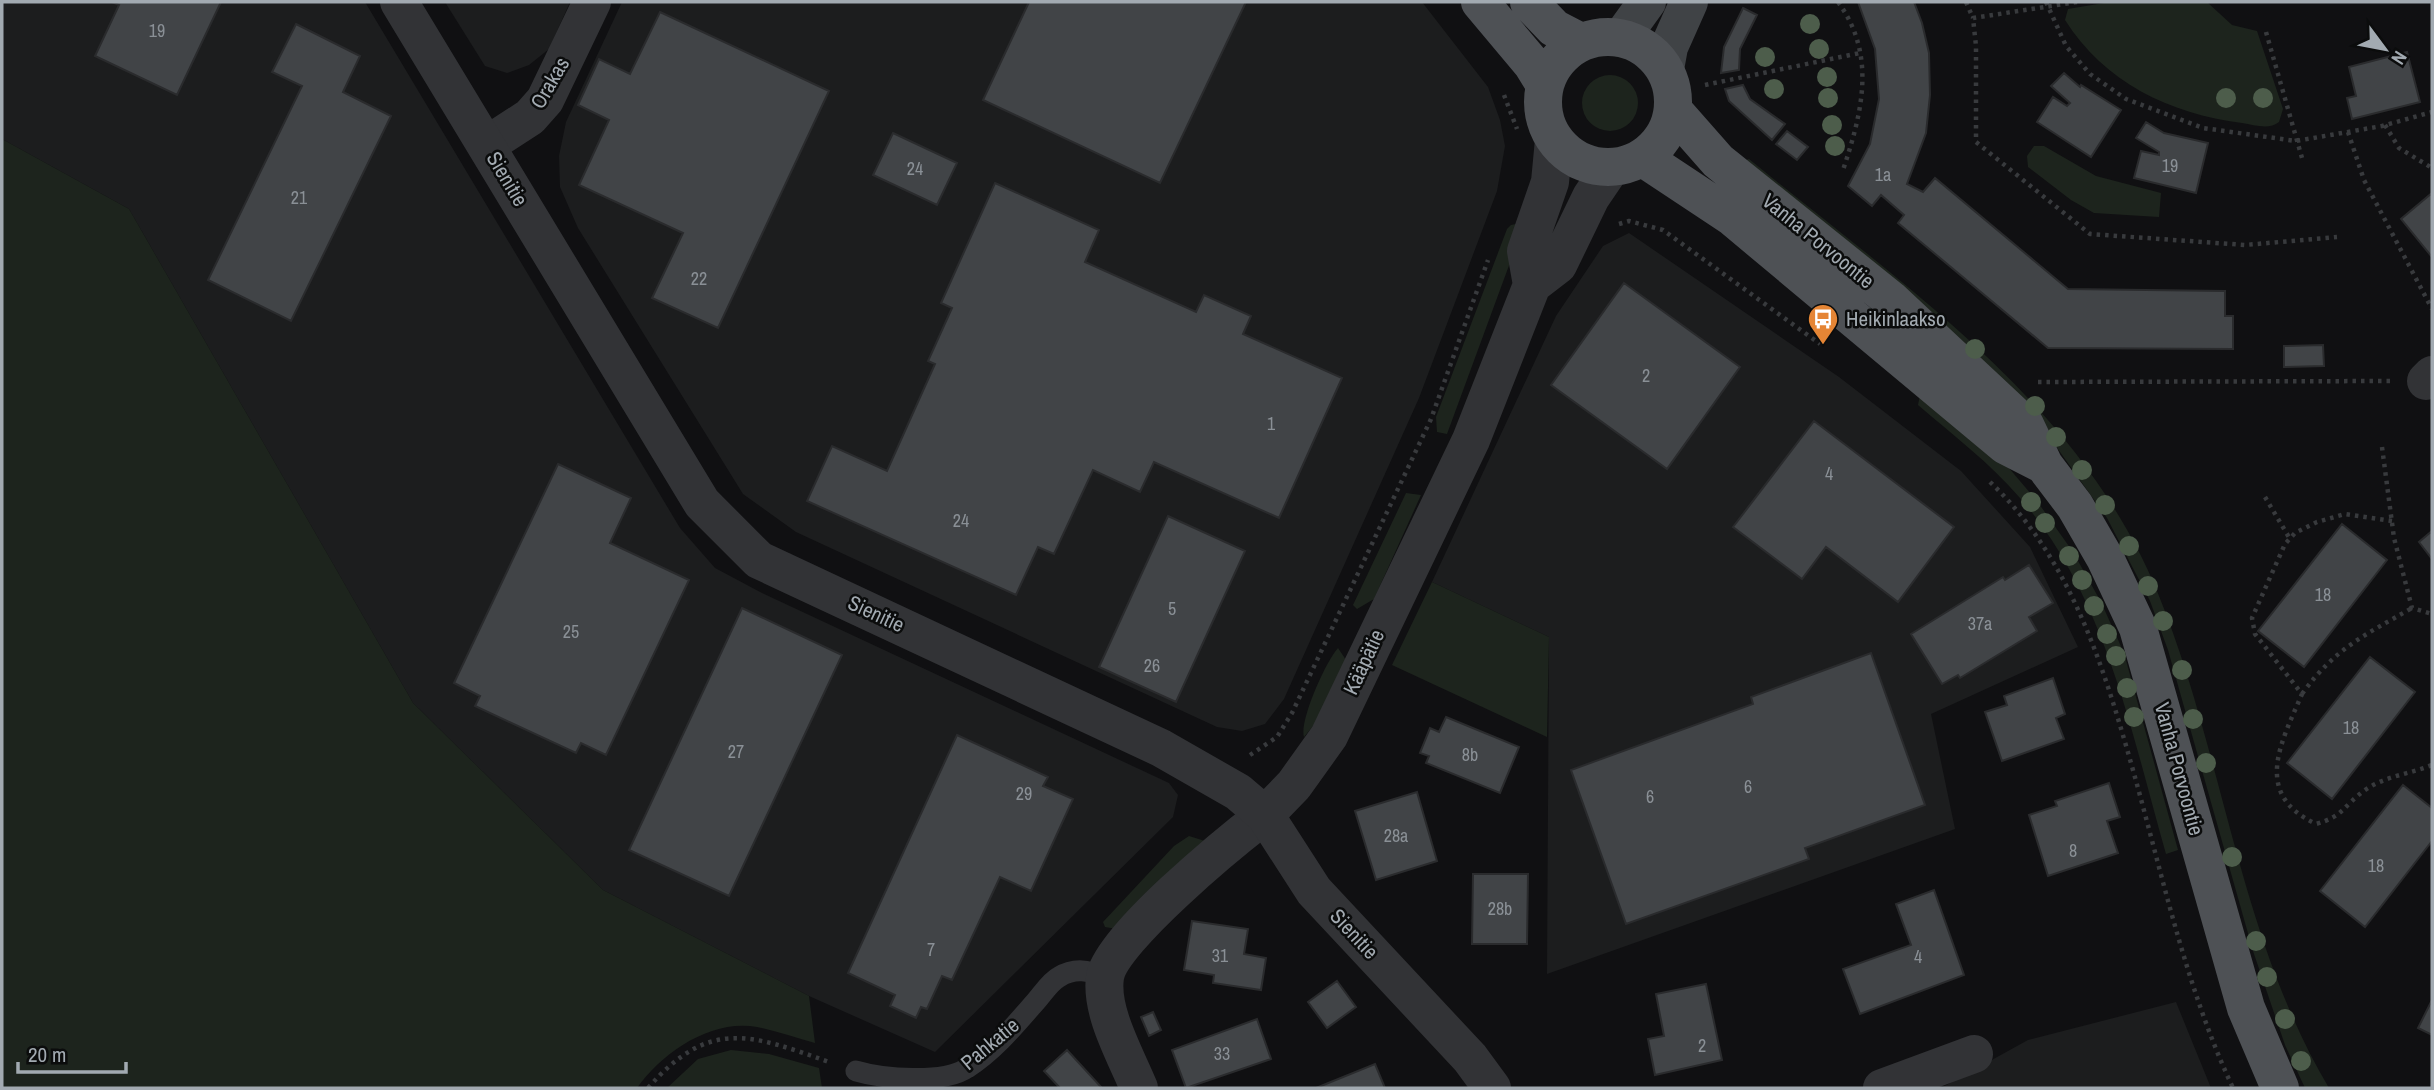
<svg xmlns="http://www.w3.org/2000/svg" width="2434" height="1090" viewBox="0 0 2434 1090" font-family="'Archivo Narrow',sans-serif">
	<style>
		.built { fill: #1c1d1e }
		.green { fill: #1d241d }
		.building { fill: #414447; stroke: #2a2b2d; stroke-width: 2 }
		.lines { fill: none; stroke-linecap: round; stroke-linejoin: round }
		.path { stroke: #383a3d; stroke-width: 4.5; stroke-dasharray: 3.5 5; stroke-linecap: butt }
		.service { stroke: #323336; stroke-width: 21 }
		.minor { stroke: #323336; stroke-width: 38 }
		.tertiary { stroke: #323336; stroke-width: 38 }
		.secondary { stroke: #404346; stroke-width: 38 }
		.primary { stroke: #4e5155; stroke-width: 38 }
		.tree { fill: #4d5d4b }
		.labels { text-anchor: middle; stroke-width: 5; stroke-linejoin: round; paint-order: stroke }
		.number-label { font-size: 18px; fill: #8a9096 }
		.street-label { font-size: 21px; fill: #a2aab1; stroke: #0b0c0c }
		.poi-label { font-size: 21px; fill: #a2aab1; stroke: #0b0c0c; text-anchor: start }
	</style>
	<rect width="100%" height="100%" fill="#101012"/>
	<!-- built -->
	<path class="built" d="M2 2H365L680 528 715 568 762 593 1169 783 1178 795 1173 817 935 1052 809 996 603 890 413 703 129 209 2 139Z
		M445 2H570L549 49 529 65 507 73 485 66Z
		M622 2H1422L1488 87 1500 120 1505 146 1497 191 1419 398 1284 699 1265 724 1242 731 1217 727 796 532 743 494 578 228 560 187 559 156 566 122Z
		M1629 233 1839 377 1961 471 2030 547 2078 647 1931 714 1955 829 1547 974 1549 637 1432 582 1556 316 1603 246Z
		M2176 1002 2211 1088H1941L2028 1040Z"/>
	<!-- green -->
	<path class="green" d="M2110 2H2207L2232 25 2257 31 2283 109 2279 122C2269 130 2255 125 2242 123 2170 114 2104 82 2065 20L2068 9Z
		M1582 103a28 28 0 1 1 56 0a28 28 0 1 1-56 0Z
		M2 139 129 209 413 703 603 890 809 996 815 1043C796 1038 777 1031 757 1027 711 1019 663 1052 637 1088H2Z
		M2034 146H2044L2096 176 2161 193 2159 217 2094 213 2071 200 2028 167 2027 156Z
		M1749 159C1901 284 2079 402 2157 591 2224 754 2238 935 2329 1088H2305L2285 1045 2253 951 2168 650 2150 601 2107 518 2043 428 1746 160Z
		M1525 222 1447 434 1437 432 1436 417 1507 229 1511 225Z
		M1920 395 1997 454 2037 501 2073 552 2101 602 2124 653 2178 850 2166 854C2131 732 2106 597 2020 498 1990 463 1953 435 1918 405Z
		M1406 493 1421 495 1374 599 1357 609 1353 605Z
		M1432 582 1549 637 1547 737 1392 665Z
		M1338 648 1346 660 1318 720 1304 737C1299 721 1326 661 1338 648Z
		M1189 836 1205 841 1117 929 1105 927 1103 922 1174 846Z
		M731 1050 769 1054 819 1068 822 1088H667L698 1059Z"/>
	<!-- building -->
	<path class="building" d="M112 2H221L177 95 95 56 119 5Z
		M1029 2H1246L1160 183 983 100Z
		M1858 2H1914L1922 23 1929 53 1930 95 1926 133 1907 184 1923 192 1935 178 2068 289 2225 291V316H2233V349L2048 348 1898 223 1904 215 1881 195 1872 206 1848 186 1870 144 1879 99 1875 49Z
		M1743 8 1757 15 1740 49 1739 70 1721 73 1724 47Z
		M660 12 829 91 718 328 652 298 683 233 579 185 609 120 578 105 599 59 630 74Z
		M296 24 360 56 343 92 391 116 291 321 208 280 302 86 272 72Z
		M2407 52 2420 102 2352 119 2347 98 2356 96 2349 67Z
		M2064 73 2080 87 2081 85 2121 110 2091 157 2037 122 2053 97 2067 106 2070 103 2051 86Z
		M1743 85 1750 99 1785 124 1772 140 1729 101 1725 89Z
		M2146 122 2164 133 2208 143 2196 193 2134 178 2141 151 2159 155V152L2136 138Z
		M1787 131 1808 147 1797 160 1776 144Z
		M893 133 957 163 937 205 873 175Z
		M995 183 1099 230 1085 262 1196 312 1204 295 1251 316 1243 334 1342 378 1279 518 1154 462 1140 492 1093 470 1054 554 1038 547 1016 595 807 501 832 446 887 471 935 364 928 361 952 308 941 303Z
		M2432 193V257L2401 219Z
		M1624 283 1740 367 1667 469 1551 385Z
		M2323 345 2324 366 2284 367V346Z
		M1814 421 1954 527 1898 602 1826 547 1802 579 1733 527Z
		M558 464 631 498 610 543 689 580 606 755 581 743 576 753 475 706 480 696 454 683Z
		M1168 516 1245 551 1176 702 1099 667Z
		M2342 524 2387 560 2304 667 2258 631Z
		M2432 531V559L2419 542Z
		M2029 565 2053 603 2029 617 2037 631 1960 678 1958 675 1942 684 1911 634 2003 577 2005 580Z
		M742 608 842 655 729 896 629 850Z
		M1871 653 1925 805 1805 848 1809 859 1626 924 1571 770 1753 704 1751 697Z
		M2370 657 2415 692 2332 799 2287 763Z
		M2053 678 2065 714 2056 718 2064 739 2002 761 1985 712 2007 705 2004 696Z
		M1446 717 1519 747 1500 793 1426 763 1429 756 1420 753 1430 728 1439 732Z
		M957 735 1048 777 1043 786 1073 799 1031 891 1000 877 952 980 942 976 927 1009 921 1007 916 1018 890 1006 895 995 848 973Z
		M2109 783 2120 817 2107 821 2118 853 2048 876 2029 815 2057 806 2055 801Z
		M2403 785 2432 808V841L2365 927 2320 891Z
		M1417 792 1437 861 1376 880 1355 811Z
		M1473 874H1528L1527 944H1472Z
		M1934 890 1964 975 1860 1014 1843 969 1911 945 1896 904Z
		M1192 921 1248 929 1244 954 1266 958 1261 990 1213 983 1214 975 1184 970Z
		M1337 981 1356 1007 1327 1028 1308 1002Z
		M1706 984 1722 1060 1655 1075 1648 1039 1664 1036 1656 994Z
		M2432 1000V1035L2418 1028Z
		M1153 1012 1161 1030 1149 1036 1141 1017Z
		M1257 1019 1271 1059 1186 1088 1172 1050Z
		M1067 1050 1102 1088H1060L1044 1071Z
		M1375 1064 1385 1088H1316Z"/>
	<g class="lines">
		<!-- path -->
		<path class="path" d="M1838 2C1877 55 1862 113 1843 170
			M1966 2 1973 18
			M2046 2 2066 46 2090 74 2126 99 2203 128 2296 141 2382 126 2432 112
			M2077 2 1973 18 1976 46V142L2090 234 2245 245 2337 237
			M2266 32 2302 158
			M1705 85 1860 53
			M1504 95 1517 129
			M2385 125 2399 148 2432 168
			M2348 132 2364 180 2432 309
			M1619 224 1629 221 1663 230 1820 344
			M2038 382 2390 381
			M2382 447 2394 538 2412 608 2432 614
			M1990 482C2069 557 2102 661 2131 763 2162 872 2185 986 2233 1088
			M2265 497 2290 539
			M2392 521 2345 514 2317 522 2295 533 2285 544 2252 618 2255 634 2302 694C2281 743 2252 794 2316 824 2344 816 2343 806 2365 790 2385 776 2410 774 2432 765
			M2302 694C2335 648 2365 635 2412 608
			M1250 755 1277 737 1292 713 1431 419 1488 260
			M648 1088C709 1018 750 1034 829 1062"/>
		<!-- service -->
		<path class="service" d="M856 1071C883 1079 944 1084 967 1068 994 1051 1016 1024 1037 1000 1043 993 1051 981 1059 977 1075 967 1089 971 1105 976"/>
		<!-- minor -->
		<path class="minor" d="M487 145 530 117 545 100 592 2
			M2426 381 2432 375
			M1139 1088C1126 1056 1100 1012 1105 977 1111 939 1231 841 1265 815
			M1882 1088 1974 1054"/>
		<!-- tertiary -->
		<path class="tertiary" d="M399 2 702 503 759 560 1161 748 1238 792 1265 815 1314 891 1470 1058 1492 1088
			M1532 285 1526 251 1550 182 1554 140
			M1265 815 1294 785 1329 736 1471 440 1532 285 1558 265 1591 197 1610 169"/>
		<!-- secondary -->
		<path class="secondary" d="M1621 38 1647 2
			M1665 69 1669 47 1689 2"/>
		<!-- primary -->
		<path class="primary" d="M1480 2 1532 64 1545 85
			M1529 2 1554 28 1581 42
			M1543 102a65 65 0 1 1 130 0a65 65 0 1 1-130 0Z
			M1674 111 1718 161 1890 299 2025 425 2044 465 2075 506 2105 558 2138 628 2246 1008 2280 1088
			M1643 158 1732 217 2005 445 2044 465"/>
	</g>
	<!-- trees -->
	<g class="tree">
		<circle cx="1810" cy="24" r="10"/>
		<circle cx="1819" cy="49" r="10"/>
		<circle cx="1765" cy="57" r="10"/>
		<circle cx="1827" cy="77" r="10"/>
		<circle cx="1774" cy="89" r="10"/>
		<circle cx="1828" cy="98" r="10"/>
		<circle cx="2226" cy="98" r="10"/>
		<circle cx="2263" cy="98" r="10"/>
		<circle cx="1832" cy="125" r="10"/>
		<circle cx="1835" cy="146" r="10"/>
		<circle cx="1975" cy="349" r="10"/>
		<circle cx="2035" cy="406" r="10"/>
		<circle cx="2056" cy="437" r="10"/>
		<circle cx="2082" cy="470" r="10"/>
		<circle cx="2031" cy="502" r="10"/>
		<circle cx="2105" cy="505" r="10"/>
		<circle cx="2045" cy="523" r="10"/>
		<circle cx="2129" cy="546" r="10"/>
		<circle cx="2069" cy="556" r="10"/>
		<circle cx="2082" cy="580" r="10"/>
		<circle cx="2148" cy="586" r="10"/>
		<circle cx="2094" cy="606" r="10"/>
		<circle cx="2163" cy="621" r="10"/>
		<circle cx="2107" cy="634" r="10"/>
		<circle cx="2116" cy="656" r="10"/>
		<circle cx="2182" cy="670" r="10"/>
		<circle cx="2127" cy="688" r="10"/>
		<circle cx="2134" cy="717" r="10"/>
		<circle cx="2193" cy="719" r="10"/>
		<circle cx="2206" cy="763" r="10"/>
		<circle cx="2232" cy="857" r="10"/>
		<circle cx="2256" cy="941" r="10"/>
		<circle cx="2267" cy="977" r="10"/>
		<circle cx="2285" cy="1019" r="10"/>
		<circle cx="2301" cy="1061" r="10"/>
	</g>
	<!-- icons -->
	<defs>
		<g id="bus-pin" transform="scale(1.575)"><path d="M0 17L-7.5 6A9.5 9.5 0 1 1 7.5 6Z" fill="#e58535" stroke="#0b0c0c"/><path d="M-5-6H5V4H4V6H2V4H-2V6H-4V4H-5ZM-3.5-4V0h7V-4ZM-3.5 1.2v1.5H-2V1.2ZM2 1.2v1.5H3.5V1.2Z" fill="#fff"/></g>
	</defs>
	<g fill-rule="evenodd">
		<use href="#bus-pin" x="1823" y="319"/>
	</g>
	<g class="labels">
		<!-- number labels -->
		<g class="number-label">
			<text x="157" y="37">19</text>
			<text x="2170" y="172">19</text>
			<text x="915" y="175">24</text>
			<text x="1883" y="181">1a</text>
			<text x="299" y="204">21</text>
			<text x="699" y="285">22</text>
			<text x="1646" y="382">2</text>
			<text x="1271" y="430">1</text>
			<text x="1829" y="480">4</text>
			<text x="961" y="527">24</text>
			<text x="2323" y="601">18</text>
			<text x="1172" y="615">5</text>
			<text x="1980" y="630">37a</text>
			<text x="571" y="638">25</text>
			<text x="1152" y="672">26</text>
			<text x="2351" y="734">18</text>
			<text x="736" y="758">27</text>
			<text x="1470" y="761">8b</text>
			<text x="1748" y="793">6</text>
			<text x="1024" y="800">29</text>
			<text x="1650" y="803">6</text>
			<text x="1396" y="842">28a</text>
			<text x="2073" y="857">8</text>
			<text x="2376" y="872">18</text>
			<text x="1500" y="915">28b</text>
			<text x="931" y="956">7</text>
			<text x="1220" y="962">31</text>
			<text x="1918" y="963">4</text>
			<text x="1702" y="1052">2</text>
			<text x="1222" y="1060">33</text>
		</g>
		<!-- street labels -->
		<g class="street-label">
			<text transform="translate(550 83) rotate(-60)" y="7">Orakas</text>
			<text transform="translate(507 179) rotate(59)" y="7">Sienitie</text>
			<text transform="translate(1818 241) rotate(39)" y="7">Vanha Porvoontie</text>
			<text transform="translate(876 614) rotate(25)" y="7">Sienitie</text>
			<text transform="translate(1364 662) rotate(-65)" y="7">Kääpätie</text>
			<text transform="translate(2179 769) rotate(75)" y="7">Vanha Porvoontie</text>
			<text transform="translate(1354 934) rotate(47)" y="7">Sienitie</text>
			<text transform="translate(990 1044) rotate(-40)" y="7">Pahkatie</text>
		</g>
		<!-- poi labels -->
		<g class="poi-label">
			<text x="1846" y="326">Heikinlaakso</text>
		</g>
	</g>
	<!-- border -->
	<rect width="2434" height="1090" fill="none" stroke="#a2aab1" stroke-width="7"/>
	<!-- north arrow -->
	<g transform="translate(2385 49) rotate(122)" stroke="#0b0c0c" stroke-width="5" paint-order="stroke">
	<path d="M0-5L12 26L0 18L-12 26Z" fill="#a2aab1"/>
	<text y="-10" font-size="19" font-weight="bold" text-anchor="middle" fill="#a2aab1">N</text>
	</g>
	<!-- scale -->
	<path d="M18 1062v10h108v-10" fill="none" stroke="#a2aab1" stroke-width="3.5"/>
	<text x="28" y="1062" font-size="21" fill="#a2aab1" stroke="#0b0c0c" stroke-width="5" paint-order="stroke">20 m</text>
</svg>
